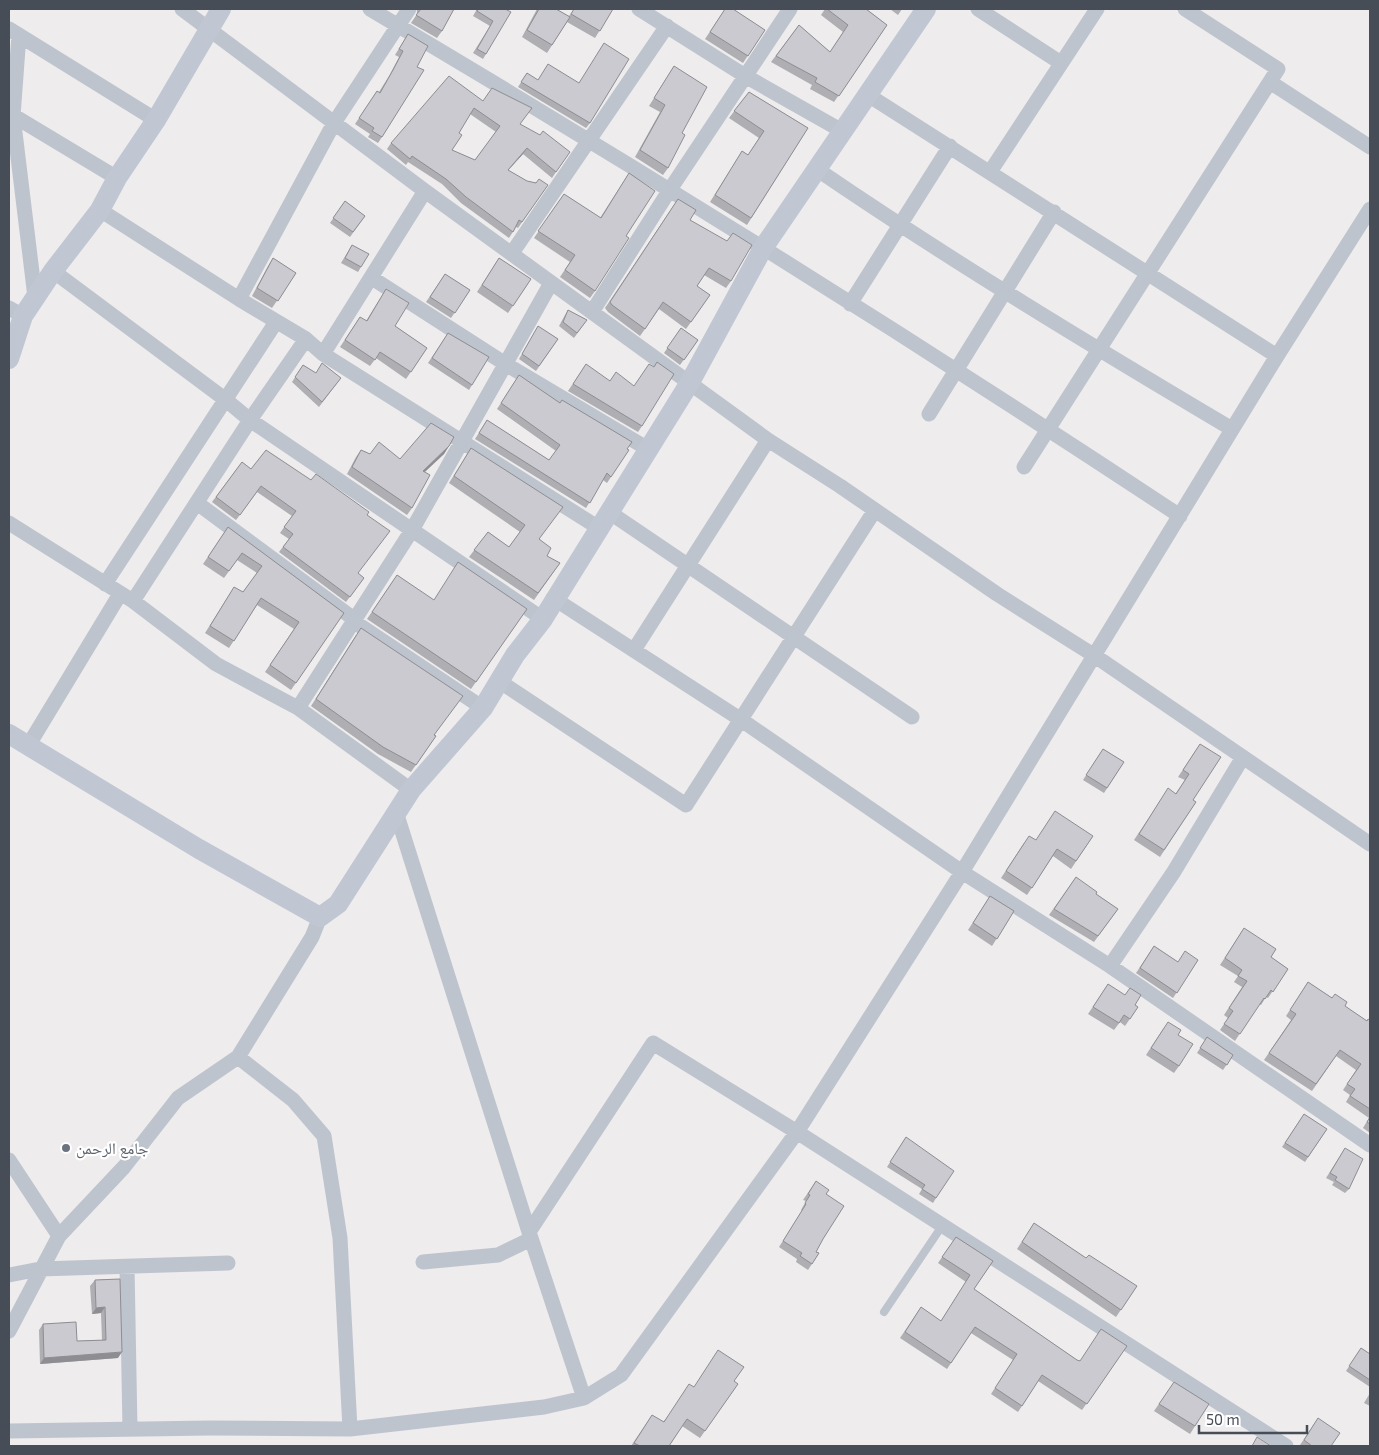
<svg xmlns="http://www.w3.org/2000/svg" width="1379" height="1455" viewBox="0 0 1379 1455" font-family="'Exo 2','Noto Naskh Arabic',sans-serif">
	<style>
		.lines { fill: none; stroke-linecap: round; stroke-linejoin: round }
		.lane { stroke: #bec4cd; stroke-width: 8 }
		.street { stroke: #bec4cd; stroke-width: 15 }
		.secondary { stroke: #c0c7d3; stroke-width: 20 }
		.wall { fill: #aeaeb3; fill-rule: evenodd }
		.shaded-wall { fill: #8d8d92 }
		.building { fill: #cacad0; stroke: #8d8d92; fill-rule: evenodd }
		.worship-dot { fill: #6b7280; stroke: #fff; stroke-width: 2 }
		.labels { text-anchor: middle; stroke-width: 4.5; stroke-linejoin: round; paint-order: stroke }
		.worship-label { font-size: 16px; fill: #5b616d; stroke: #fff; text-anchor: start }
	</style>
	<rect width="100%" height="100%" fill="#eeecec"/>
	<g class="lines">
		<!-- lane -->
		<path class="lane" d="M884 1312 942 1226"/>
		<!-- street -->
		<path class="street" d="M182 9 425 191 768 440 840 486 997 594 1095 656 1370 844
			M370 9C644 171 914 340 1180 516
			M639 9 747 77 844 132
			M978 9 1061 63
			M9 29 156 120
			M19 35 13 116 35 297
			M1270 82 1370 147
			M868 95 1277 356
			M9 113 117 178
			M818 170C953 262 1092 346 1232 429
			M990 172 1097 9
			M100 210 239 299 306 339 323 354 599 528
			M512 253 667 26
			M53 271 226 400 250 420 543 619
			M372 278 507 365 648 449
			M239 299 334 123 409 9
			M850 304 950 146
			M9 308 23 316
			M592 312 669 191 790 9
			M323 354 425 191
			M929 414 1054 212
			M1024 467 1278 69 1185 9
			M197 503 354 619
			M609 512 912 717
			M9 523 133 601 216 664 298 708 411 790
			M105 584 276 322
			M553 598 740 719 962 872 1110 966 1370 1145
			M133 601 250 420 306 339
			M353 621 483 708
			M634 650 768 440
			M499 681 686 805 875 510
			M298 708 412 530 551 283
			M28 746 120 594
			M396 812 529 1232 584 1398
			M1110 966 1173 873 1243 757
			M238 1057 293 1100 324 1136 340 1238 350 1429
			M9 1160 59 1236
			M529 1232 653 1043 797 1132 1286 1446
			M423 1262 498 1255 531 1239
			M127 1267 130 1429
			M9 1275 40 1269 228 1263
			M9 1331 59 1236 124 1167 178 1098 238 1057 312 937 320 917
			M9 1431 210 1428 350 1429 544 1407 584 1398 621 1375 797 1132 962 872 1277 356 1370 209"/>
		<!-- secondary -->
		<path class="secondary" d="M9 359 23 316 53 271 100 210 117 178 156 120 221 9
			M9 734 199 849 320 917 338 904 411 790 483 708 515 655 543 619 689 384 763 248 926 9"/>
	</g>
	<!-- wall -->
	<path class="wall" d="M417 9H454L442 31 437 38 411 23 417 14Z
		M477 9H505L486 54 483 59 473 53 490 26 473 16Z
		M537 9H556L569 16 574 9H613L595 38 567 22 547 53 522 37Z
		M725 9 765 30 743 63 705 39Z
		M825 9H866L887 25 834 102 810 89 812 85 771 62 799 25 830 52 843 32 821 15Z
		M890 9H902L898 15Z
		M408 34 417 67 382 137 378 143 368 137 370 134 355 124 377 91 379 92 389 76 399 57 395 55Z
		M674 66 682 133 668 168 663 175 635 157 660 112 649 106Z
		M527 73 590 123 586 128 518 87Z
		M749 92 808 128 747 225 710 202 742 151 748 155 759 138 729 118Z
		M483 101 520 124 556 172 552 178 523 154 508 170 527 181 548 185 518 228 516 227 509 238 461 203 442 184 408 162 406 165 387 149 391 143ZM470 114 496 132 475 160 452 150 459 133Z
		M629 173 626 236 595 291 590 298 560 277 570 262 534 238 564 194 600 218Z
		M678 199 690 220 731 281 726 288 704 275 697 286 710 295 686 329 659 309 640 336 608 312 605 308Z
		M345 201 365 216 350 237 330 223Z
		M352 245 361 267 358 272 341 263Z
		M273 258 296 273 272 308 252 296 268 266Z
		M499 258 531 279 508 313 477 292Z
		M445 274 470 290 451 318 426 302Z
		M386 289 395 326 427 348 406 379 376 358 370 366 340 347 360 317 366 321Z
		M568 310 587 320 574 338 559 326 565 315Z
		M538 326 558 339 536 371 519 359Z
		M681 328 698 340 680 365 664 353Z
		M448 333 472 385 469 390 428 363Z
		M586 364 642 426 638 432 568 391Z
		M303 365 315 373 341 378 319 407 292 382Z
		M519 375 611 477 607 483 603 480 586 508 475 439 487 420 549 460 556 451 497 409Z
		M449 446 444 454 425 472 412 508 407 515 347 474 356 457 361 450 370 454 400 459Z
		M471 448 540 539 547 556 560 563 534 600 469 557 488 532 509 547 520 532 449 483Z
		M242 462 251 469 311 480 367 515 358 573 364 578 346 602 279 552 289 539 280 533 292 516 257 492 236 520 212 502Z
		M228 527 344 613 291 690 265 672 294 629 257 605 229 648 205 633 234 587 243 592 257 573 237 560 224 578 203 564Z
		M397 575 433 600 527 609 471 689 367 619Z
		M356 635 436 736 411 772 378 754 311 706Z
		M1200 744 1193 800 1196 802 1160 857 1134 840 1164 795 1176 793 1185 780 1178 777Z
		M1103 749 1124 762 1104 793 1083 780Z
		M1093 836 1071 869 1053 856 1027 895 1001 878 1024 843 1036 840Z
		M1076 877 1096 894 1118 909 1094 942 1049 915Z
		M990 896 1014 911 992 946 968 930Z
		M1244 928 1271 957 1288 969 1268 998 1266 997 1261 1005 1259 1004 1235 1041 1220 1030 1228 1018 1224 1015 1242 987 1234 982 1238 976 1220 965Z
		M1154 946 1178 962 1198 960 1173 998 1136 973Z
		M1308 982 1367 1021 1370 1020V1133L1363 1128 1369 1118 1346 1102 1350 1095 1343 1090 1356 1070 1336 1056 1312 1091 1264 1060 1291 1020 1286 1016Z
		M1108 984 1138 1007 1125 1026 1120 1022 1114 1030 1088 1014Z
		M1163 1029 1178 1035 1179 1066 1174 1073 1146 1055Z
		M1207 1037 1233 1055 1223 1070 1197 1053Z
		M1304 1114 1327 1129 1305 1162 1282 1147Z
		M906 1137 936 1198 933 1203 919 1194 922 1189 887 1167Z
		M1345 1148 1349 1189 1345 1193 1332 1185 1334 1182 1326 1178Z
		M816 1181 826 1194 823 1239 816 1252 819 1253 808 1270 796 1262 797 1259 779 1247 802 1211 801 1210 806 1201 803 1200Z
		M1034 1223 1086 1258 1137 1286 1116 1317 1017 1249Z
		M956 1237 993 1261 974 1289 1077 1360 1080 1361 1127 1346 1082 1410 1038 1381 1018 1412 991 1394 1013 1360 971 1333 947 1369 900 1338 921 1307 941 1321 966 1282 938 1263Z
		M120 1279 118 1358 40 1364 39 1330 43 1324 77 1341 102 1340 101 1313 92 1314 90 1286 95 1280Z
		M1361 1348 1370 1354V1387L1346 1371Z
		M734 1381 738 1384 700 1438 682 1426 669 1446H631L652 1415 663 1422 694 1387Z
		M1174 1382 1195 1426 1190 1434 1154 1411Z
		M1370 1393V1406L1364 1403Z
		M1318 1418 1331 1446H1302L1300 1445Z"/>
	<!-- shaded-wall -->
	<path class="shaded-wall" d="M527 148 523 154 503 176 508 170Z
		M449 446 444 454 418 478 423 471Z
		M105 1307 101 1313 92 1314 96 1308Z
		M122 1352 118 1358 40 1364 44 1358Z"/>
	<!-- building -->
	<path class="building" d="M421 9H454L442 31 416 15Z
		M478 9H505L511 12 486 54 477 49 493 21 477 11Z
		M539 9H556L570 17 552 45 527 30Z
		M574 9H613L600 31 571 14Z
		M725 9H733L765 30 748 56 710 32Z
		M827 9H866L887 25 839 96 815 82 817 78 776 56 799 25 830 52 848 25Z
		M408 34 428 46 417 67 424 70 382 137 372 131 374 128 359 118 377 91 380 93 393 70 403 51 399 49Z
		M604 43 629 59 590 123 521 82 527 73 538 80 548 64 579 83Z
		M674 66 707 87 682 133 685 135 668 168 640 150 665 105 654 98Z
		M449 76 483 101 492 88 532 108 520 124 540 135 543 131 570 152 556 172 527 148 508 170 527 181 536 183 539 179 548 185 522 222 519 220 513 232 466 197 446 179 412 156 410 159 391 143ZM474 108 500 126 475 160 452 150 462 135 459 133Z
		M749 92 808 128 751 218 715 195 742 151 748 155 764 131 734 111Z
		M629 173 655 191 626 236 629 238 595 291 565 270 575 255 538 231 564 194 601 218Z
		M678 199 696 210 690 220 727 241 733 233 752 245 731 281 709 268 697 286 710 295 691 322 663 302 645 329 612 305 610 302Z
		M345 201 365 216 353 232 333 218Z
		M352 245 369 254 361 267 345 258Z
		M273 258 296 273 278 301 257 288Z
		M499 258 531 279 513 306 482 285Z
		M445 274 470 290 455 313 430 297Z
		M386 289 409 303 395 326 427 348 411 372 380 352 375 360 345 340 360 317 367 321Z
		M568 310 587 320 577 333 563 322Z
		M538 326 558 339 539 366 522 354Z
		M681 328 698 340 684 360 667 348Z
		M448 333 489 357 472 385 432 358Z
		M657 362 674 374 642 426 573 384 586 364 610 381 616 372 634 386 649 364 654 367Z
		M322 363 341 378 322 402 295 377 303 365 316 373Z
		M519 375 560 403 562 400 632 442 627 449 629 450 611 477 607 473 590 503 479 433 487 420 549 460 560 445 501 403Z
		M431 423 454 437 449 446 423 471 430 475 412 508 352 467 361 450 370 454 379 442 400 459Z
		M471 448 563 507 539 539 551 548 547 556 560 563 538 593 474 550 488 532 509 547 525 525 454 476Z
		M266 450 311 480 316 474 369 512 367 515 390 531 358 573 364 578 350 597 283 547 293 534 284 527 296 511 261 486 240 515 216 497 242 462 251 469Z
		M228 527 344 613 296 683 270 665 299 622 261 598 234 641 210 626 234 587 243 592 262 566 242 553 229 571 208 557Z
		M458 562 527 609 476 682 372 612 397 575 434 600Z
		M361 628 463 696 434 735 436 736 416 765 383 747 316 699Z
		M1200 744 1221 757 1193 800 1196 802 1164 850 1139 834 1168 788 1176 794 1189 774 1183 770Z
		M1103 749 1124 762 1107 788 1086 775Z
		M1055 811 1093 836 1076 861 1057 849 1032 888 1006 871 1029 836 1036 840Z
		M1076 877 1097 892 1096 894 1118 909 1098 936 1054 909Z
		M990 896 1014 911 997 939 973 923Z
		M1244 928 1276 949 1271 957 1288 969 1273 992 1271 990 1265 999 1264 998 1240 1034 1224 1024 1233 1011 1229 1008 1247 981 1238 976 1242 970 1225 958Z
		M1154 946 1178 962 1185 951 1198 960 1177 993 1140 968Z
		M1308 982 1332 998 1335 994 1347 1002 1345 1006 1367 1021 1368 1019 1370 1020V1109L1350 1096 1355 1089 1347 1084 1361 1064 1340 1050 1316 1084 1269 1053 1296 1014 1290 1010Z
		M1108 984 1125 995 1130 988 1141 995 1135 1005 1138 1007 1130 1019 1124 1015 1119 1023 1093 1007Z
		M1168 1022 1181 1030 1178 1035 1193 1044 1179 1066 1151 1048Z
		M1207 1037 1233 1055 1227 1065 1200 1048Z
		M1304 1114 1327 1129 1308 1157 1285 1143Z
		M1370 1117V1124L1367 1122Z
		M906 1137 954 1171 936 1198 922 1189 925 1185 890 1162Z
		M1345 1148 1363 1159 1349 1189 1335 1180 1337 1177 1330 1173Z
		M816 1181 829 1190 826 1194 844 1206 823 1239 816 1252 819 1253 812 1264 800 1256 802 1253 783 1241 806 1204 805 1203 810 1195 808 1194Z
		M1034 1223 1086 1258 1089 1255 1137 1286 1121 1310 1022 1242Z
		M956 1237 993 1261 974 1289 1077 1360 1080 1361 1101 1329 1127 1346 1087 1404 1042 1375 1022 1406 995 1388 1017 1354 975 1327 951 1363 905 1332 921 1307 941 1321 970 1275 942 1257Z
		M120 1279 122 1352 44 1358 43 1324 76 1322 77 1341 106 1340 105 1307 96 1308 95 1280Z
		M1361 1348 1370 1354V1380L1349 1366Z
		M718 1350 744 1367 734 1381 738 1384 705 1431 687 1419 669 1446H640L634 1443 652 1415 664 1422 689 1384 694 1387Z
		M1174 1382 1209 1404 1195 1426 1159 1404Z
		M1318 1418 1340 1433 1331 1446H1312L1304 1440Z
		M1257 1437 1271 1446H1252Z"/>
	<!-- markers -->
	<circle class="worship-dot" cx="66" cy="1148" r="5"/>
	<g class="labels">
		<!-- worship labels -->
		<g class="worship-label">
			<text x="76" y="1154">جامع الرحمن</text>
		</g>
	</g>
	<!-- border -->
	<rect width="1379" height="1455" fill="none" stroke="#464d57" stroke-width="20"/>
	<!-- scale -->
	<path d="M1199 1425v8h108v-8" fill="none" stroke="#464d57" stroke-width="2.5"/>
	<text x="1206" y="1425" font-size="15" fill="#464d57" stroke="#ffffff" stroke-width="4" paint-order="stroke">50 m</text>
</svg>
